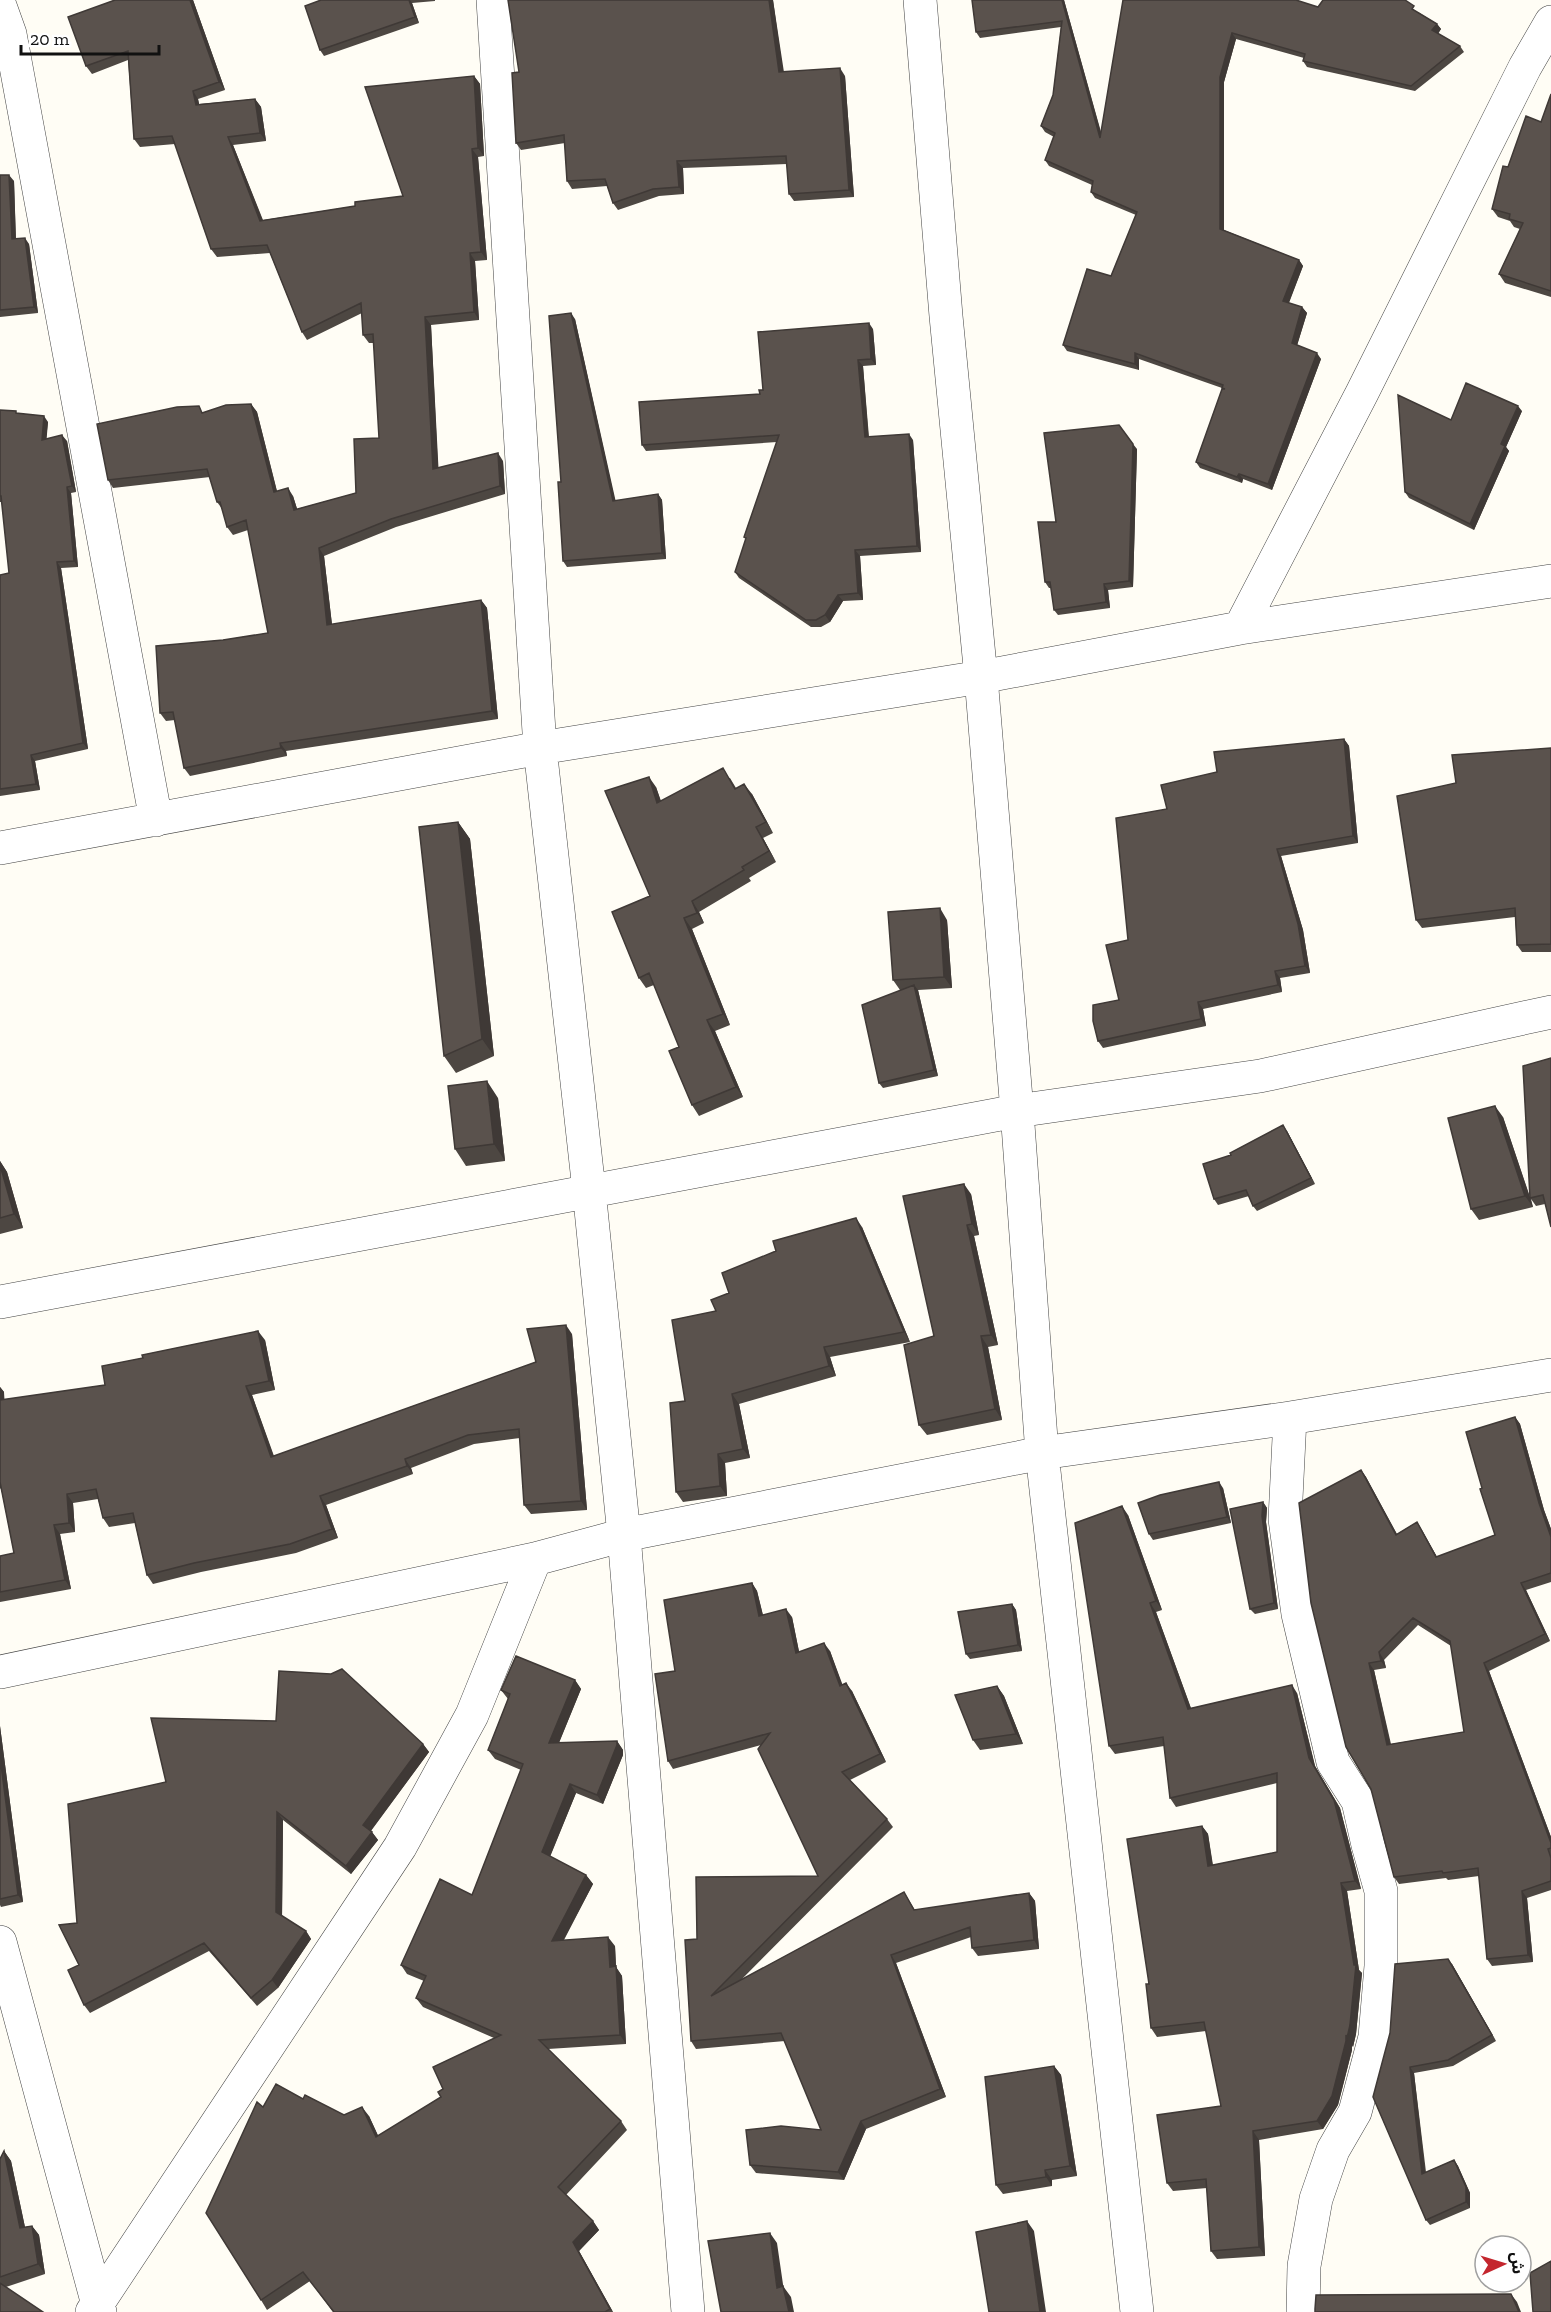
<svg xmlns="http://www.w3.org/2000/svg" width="1551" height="2312" viewBox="0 0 1551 2312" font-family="'Zilla Slab','Noto Sans Arabic',serif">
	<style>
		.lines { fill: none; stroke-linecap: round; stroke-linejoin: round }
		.minor-casing { stroke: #444; stroke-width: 34 }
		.minor { stroke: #fff; stroke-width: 33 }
		.wall { fill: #4d4742; fill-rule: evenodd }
		.shaded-wall { fill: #3f3936 }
		.building { fill: #5a524d; stroke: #3f3936; stroke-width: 1.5; fill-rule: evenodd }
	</style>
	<rect width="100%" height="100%" fill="#fffdf5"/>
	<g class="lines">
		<!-- minor casing -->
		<g class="minor-casing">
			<path id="minor" d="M493 0 540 748 589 1190 624 1535 688 2312
				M920 0 946 316 981 677 1017 1111 1042 1453 1137 2312
				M0 6 10 34 156 820
				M1240 628 1362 393 1525 67 1551 22
				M0 848 540 748 981 677 1240 628 1551 581
				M0 1302 1017 1111 1260 1076 1551 1012
				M1290 1418 1285 1519 1298 1614 1333 1762 1358 1801 1368 1845 1381 1891V1966L1375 2037 1355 2112 1333 2150 1316 2199 1304 2266 1303 2312
				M0 1672 535 1559 624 1535 1042 1453 1290 1418 1551 1375
				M0 1942 100 2312
				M92 2312 400 1847 472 1715 535 1559"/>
		</g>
		<!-- minor -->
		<use href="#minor" class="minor"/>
	</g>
	<!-- wall -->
	<path class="wall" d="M115 0H193L225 90 198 99 199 104 255 99 261 107 266 141 233 145 263 220 355 206 403 196 474 76 480 84 484 156 478 157 487 260 475 261 479 320 431 325 438 468 503 461 505 494 396 527 324 556 332 625 481 600 487 608 498 719 286 751 287 756 190 776 184 768 175 720 166 721 160 713 223 640 268 633 248 530 233 535 227 527 223 510 217 502 210 477 113 488 108 480 204 413 251 404 257 412 277 491 293 496 297 509 356 493 379 438 374 343H369L363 335 362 313 307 340 302 332 270 253 217 257 211 249 175 144 140 147 134 139 128 60 92 74 86 66Z
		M321 0H435V1L412 3 419 23 324 56 320 50Z
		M508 0H773L783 72 845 76 854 197 794 201 789 194 787 164 683 168 684 194 659 196 618 210 613 203 607 186 572 189 567 181 565 143 521 150 516 143 519 72Z
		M972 0H1064L1101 132 1123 0 1318 7 1418 12 1437 24 1441 29 1438 34 1460 46 1464 52 1415 91 1307 67 1303 61 1304 58 1236 39 1224 82V230L1299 260 1303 266 1289 303 1302 307 1307 313 1297 345 1321 359 1272 490 1243 479 1242 483 1200 468 1196 462 1223 389 1222 388 1139 359V370L1067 351 1063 345 1111 276 1136 215 1095 198 1091 192 1092 185 1049 166 1045 160 1054 137 1045 132 1041 126 1053 95 1061 27 980 38 976 32Z
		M1551 94V297L1505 283 1499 274 1520 229 1514 227 1510 221 1498 217 1492 209 1508 167 1541 122Z
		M0 175 14 181 16 239 29 244 38 313 0 317Z
		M575 319 615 501 658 494 662 500 666 559 567 567 563 561 561 482Z
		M873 329 876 365 863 366 869 437 913 440 921 552 860 556 863 600 843 601 830 622 821 627H811L739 578 735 572 746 539 744 537 777 442 646 451 642 445 760 394 763 390Z
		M0 410 17 413 48 422 46 439 67 441 76 492 71 493 78 567 61 568 88 749 35 761 40 790 0 796V575L9 573 2 502H0Z
		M1522 411 1506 447 1509 451 1474 530 1409 498 1405 492 1451 420Z
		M1137 449 1133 587 1108 590 1110 608 1058 615 1054 610 1051 588H1049L1045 582 1056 522Z
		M1344 739 1349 746 1358 843 1281 856 1303 930 1310 973 1280 978 1282 992 1203 1009 1206 1026 1103 1048 1098 1041 1119 1000 1128 940 1167 809 1217 772Z
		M1551 749V952H1522L1517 945 1515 917 1422 928 1416 920 1456 783Z
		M730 778 736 788 752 794 773 833 763 838 776 862 749 878 751 881 699 912 704 923 692 929 730 1025 715 1031 743 1097 699 1116 692 1105 679 1047 654 985 646 988 639 978 650 896 656 787 661 801Z
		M458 822 470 839 494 1056 456 1073 444 1056Z
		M947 920 952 988 918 990 938 1076 883 1088 879 1083 900 990 893 980Z
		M1523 1066 1545 1204 1536 1206 1531 1199 1533 1207 1479 1220 1471 1209 1503 1117 1530 1197Z
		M498 1098 505 1161 466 1166 455 1149Z
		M1287 1131 1315 1184 1257 1211 1253 1206 1249 1196 1218 1205 1214 1199 1231 1155Z
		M0 1161 7 1172 23 1228 0 1234Z
		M971 1194 979 1235 974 1236 998 1345 988 1347 1002 1420 927 1435 919 1425 934 1336Z
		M862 1227 910 1342 830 1357 836 1376 739 1404 750 1458 725 1463 727 1496 683 1502 676 1492 685 1401 716 1311 729 1293Z
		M572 1334 587 1510 531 1514 524 1505 520 1438 474 1444 411 1468 413 1474 326 1505 338 1538 296 1553 201 1572 153 1584 147 1575 135 1523 109 1527 103 1518 98 1499 73 1503 75 1532 60 1534 71 1589 0 1602V1556L14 1553 1 1488 0 1489V1387L4 1392V1400L105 1385 265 1340 275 1390 252 1395 274 1456 536 1362Z
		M1515 1417 1520 1424 1544 1510 1551 1529V1582L1526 1590 1550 1641 1489 1671 1551 1837V1890L1527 1898 1533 1962 1492 1966 1487 1959 1479 1876 1448 1880 1446 1878 1399 1884 1394 1877 1371 1789 1361 1470 1366 1477 1397 1534 1417 1522 1437 1557 1495 1535ZM1418 1625 1451 1646 1464 1732 1391 1744 1374 1670 1386 1668 1384 1660Z
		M1223 1488 1231 1523 1153 1540 1149 1534Z
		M1263 1502 1267 1508 1266 1522 1278 1609 1255 1614 1250 1609Z
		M1128 1515 1162 1610 1156 1612 1191 1708 1297 1693 1315 1766 1340 1808 1361 1889 1347 1891 1359 1970 1362 1973 1356 2034 1353 2047 1352 2045V2050L1338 2105 1323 2129 1259 2140 1265 2256 1217 2259 1211 2251 1207 2188 1173 2191 1167 2183 1221 2106 1206 2031 1157 2037 1151 2028 1149 1984 1202 1826 1208 1834 1213 1865 1277 1852V1783L1176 1807 1170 1798 1164 1746 1115 1754 1109 1746Z
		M752 1583 757 1591 763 1615 792 1617 799 1652 830 1651 842 1685 852 1691 886 1762 850 1780 887 1819 893 1827 741 1980 904 1892 915 1910 1029 1893 1035 1901 1039 1949 978 1956 972 1948 971 1937 896 1963 946 2097 866 2129 844 2180 756 2173 750 2165 821 2130 785 2041 696 2049 691 2041 697 1939 818 1876 761 1745 673 1769 668 1761 675 1671Z
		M1012 1604 1016 1610 1022 1651 970 1659 966 1654Z
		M575 1680 581 1689 559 1743 617 1741 623 1750V1755L603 1804 576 1793 550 1857 586 1875 593 1884 564 1940 615 1946 616 1967 622 1976 626 2044 548 2049 621 2121 627 2130 566 2195 593 2221 599 2230 579 2251 613 2312H333L310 2281 267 2310 261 2300 263 2107 303 2099 344 2115 369 2116 378 2136 441 2097 443 2089 494 2038 423 2007 416 1998 424 1981 407 1974 401 1965 472 1895 521 1770 495 1759 488 1750 508 1699 501 1690Z
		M997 1686 1004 1696 1023 1744 980 1750 973 1740Z
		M276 1721 423 1744 429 1752 371 1831 378 1840 351 1874 283 1820 282 1916 306 1931 311 1939 278 1988 257 2006 209 1951 90 2013 84 2005 79 1965 77 1923 166 1782Z
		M0 1726 23 1902 1 1907 0 1905Z
		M1452 1964 1496 2041 1453 2066 1414 2073 1426 2172 1454 2160 1458 2166 1470 2193V2208L1430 2225 1426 2220 1373 2097Z
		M1054 2066 1061 2075 1077 2176 1052 2180V2186L1003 2194 996 2185Z
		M4 2151 11 2161 25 2227 32 2226 39 2235 45 2274 6 2287 0 2312V2159Z"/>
	<!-- shaded-wall -->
	<path class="shaded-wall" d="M190 0H193L225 90 219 82Z
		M409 0H410L412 3 419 23 415 17Z
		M769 0H773L785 79 779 72Z
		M1062 0H1064L1104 144 1100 138Z
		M1437 24 1441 29 1436 36 1432 30Z
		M1232 33 1236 39 1224 82V235L1220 229V77Z
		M840 68 845 76 854 197 849 190Z
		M474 76 480 84 484 156 478 148Z
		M193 91 198 99 201 113 196 105Z
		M255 99 261 107 266 141 260 133Z
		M228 137 233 145 266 229 260 221Z
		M472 149 478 157 487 260 481 252Z
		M677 161 683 168 684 194 679 187Z
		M9 175 14 181 16 245 12 239Z
		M25 238 29 244 38 313 34 307Z
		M470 253 475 261 479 320 474 312Z
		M1299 260 1303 266 1287 307 1283 301Z
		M1302 307 1307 313 1296 349 1292 343Z
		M571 313 575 319 617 507 613 501Z
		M425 317 431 325 439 478 433 469Z
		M869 323 873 329 876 365 871 359Z
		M1135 353 1139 359V370L1135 364Z
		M1317 353 1321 359 1272 490 1268 484Z
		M858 360 863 366 869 443 865 437Z
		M251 404 257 412 279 500 274 492Z
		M1518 406 1522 411 1506 447 1509 451 1474 530 1470 524 1501 444Z
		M44 416 48 422 46 446 42 440Z
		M909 434 913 440 921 552 917 546Z
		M62 435 67 441 76 492 72 486Z
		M1133 444 1137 449 1133 587 1129 581Z
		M498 453 503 461 505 494 500 486Z
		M1239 474 1243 479 1242 483 1237 477Z
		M67 487 71 493 78 567 74 561Z
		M288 488 293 496 300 518 294 510Z
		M658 494 662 500 666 559 662 553Z
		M319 548 324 556 333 633 327 625Z
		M855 550 860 556 863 600 858 593Z
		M57 562 61 568 88 749 83 743Z
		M1104 584 1108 590 1110 608 1106 602Z
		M838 595 843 601 830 622 825 615Z
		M481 600 487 608 498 719 492 711Z
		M1344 739 1349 746 1358 843 1353 836Z
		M280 743 286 751 287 756 281 748Z
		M31 755 35 761 40 790 36 784Z
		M649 777 656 787 665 814 657 803Z
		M744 784 752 794 773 833 766 822Z
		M458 822 470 839 494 1056 482 1039Z
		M756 827 763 838 776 862 769 851Z
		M1277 849 1281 856 1303 930 1310 973 1305 966Z
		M692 901 699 912 704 923 697 913Z
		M940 908 947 920 952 988 944 977Z
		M684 918 692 929 730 1025 723 1014Z
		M1275 971 1280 978 1282 992 1278 985Z
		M914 985 918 990 938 1076 934 1070Z
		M1198 1002 1203 1009 1206 1026 1201 1019Z
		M707 1020 715 1031 743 1097 736 1087Z
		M487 1081 498 1098 505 1161 494 1144Z
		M1495 1106 1503 1117 1533 1207 1525 1196Z
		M1283 1125 1287 1131 1315 1184 1311 1178Z
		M0 1161 7 1172 23 1228 14 1214 0 1165Z
		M964 1184 971 1194 979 1235 972 1224Z
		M856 1218 862 1227 910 1342 904 1332Z
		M967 1225 974 1236 998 1345 991 1335Z
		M566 1325 572 1334 587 1510 581 1501Z
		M258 1331 265 1340 275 1390 269 1381Z
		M981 1336 988 1347 1002 1420 995 1409Z
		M824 1347 830 1357 836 1376 829 1366Z
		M246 1386 252 1395 277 1466 271 1457Z
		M0 1387 4 1392 5 1409 0 1402Z
		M732 1394 739 1404 750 1458 743 1449Z
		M1515 1417 1520 1424 1544 1510 1551 1529V1537L1539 1503Z
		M718 1454 725 1463 727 1496 720 1486Z
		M405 1459 411 1468 413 1474 407 1466Z
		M1361 1470 1366 1477 1401 1542 1396 1535Z
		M1219 1482 1223 1488 1231 1523 1227 1517Z
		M67 1494 73 1503 75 1532 69 1523Z
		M320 1496 326 1505 338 1538 332 1529Z
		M1263 1502 1267 1508 1266 1522 1278 1609 1274 1603 1262 1516Z
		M1122 1506 1128 1515 1162 1610 1156 1601Z
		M1417 1522 1422 1530 1441 1564 1436 1557Z
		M54 1525 60 1534 71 1589 65 1580Z
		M752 1583 757 1591 765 1624 759 1616Z
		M1521 1583 1526 1590 1550 1641 1545 1634Z
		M1150 1603 1156 1612 1194 1717 1188 1709Z
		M1012 1604 1016 1610 1022 1651 1018 1645Z
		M786 1609 792 1617 801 1661 796 1653Z
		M824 1643 830 1651 846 1694 840 1686Z
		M1379 1652 1384 1660 1386 1668 1381 1661Z
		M1369 1663 1374 1670 1392 1752 1387 1745Z
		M1484 1663 1489 1671 1551 1837V1843Z
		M575 1680 581 1689 555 1752 549 1743Z
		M846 1683 852 1691 886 1762 880 1754Z
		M1292 1685 1297 1693 1315 1766 1340 1808 1361 1889 1355 1881 1309 1758Z
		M997 1686 1004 1696 1023 1744 1016 1734Z
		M0 1726 23 1902 18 1895 0 1757Z
		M617 1741 623 1750V1755L603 1804 597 1795Z
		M423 1744 429 1752 369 1833 363 1825Z
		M570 1784 576 1793 548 1861 542 1852Z
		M277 1812 283 1820 282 1920 276 1912Z
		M1202 1826 1208 1834 1214 1875 1208 1866Z
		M372 1832 378 1840 351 1874 346 1866Z
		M586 1875 593 1884 558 1950 552 1941Z
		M1341 1883 1347 1891 1359 1970 1362 1973 1356 2034 1353 2047 1352 2045V2050L1338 2105 1323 2129 1317 2121 1346 2035 1354 1965Z
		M1522 1891 1527 1898 1533 1962 1528 1955Z
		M1029 1893 1035 1901 1039 1949 1034 1940Z
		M306 1931 311 1939 278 1988 272 1980Z
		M608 1937 615 1946 616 1967 622 1976 626 2044 620 2035 610 1967Z
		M891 1955 896 1963 946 2097 940 2089Z
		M1448 1959 1452 1964 1496 2041 1492 2035Z
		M1054 2066 1061 2075 1077 2176 1070 2166Z
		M1410 2067 1414 2073 1426 2179 1422 2174Z
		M362 2107 369 2116 383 2146 376 2137Z
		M861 2121 866 2129 844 2180 838 2172Z
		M1253 2131 1259 2140 1265 2256 1259 2247Z
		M4 2151 11 2161 27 2237 20 2228Z
		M1454 2160 1458 2166 1470 2193V2208L1466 2202Z
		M1045 2170 1052 2180V2186L1046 2177Z
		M593 2221 599 2230 579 2251 613 2312 610 2309 573 2242Z
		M1027 2221 1034 2231 1046 2312H1040Z
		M32 2226 39 2235 45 2274 38 2264Z
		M770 2233 777 2243 785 2298 777 2288Z
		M783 2286 791 2297 794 2312H789Z
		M1511 2294 1517 2302 1521 2312H1519Z"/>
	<!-- building -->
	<path class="building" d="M115 0H190L219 82 193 91 196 105 255 99 260 133 228 137 260 221 355 206V202L403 196 365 87 474 76 478 148 472 149 481 252 470 253 474 312 425 317 433 469 498 453 500 486 391 519 319 548 327 625 481 600 492 711 280 743 281 748 184 768 173 712 160 713 156 646 223 640 268 633 246 520 227 527 220 502H217L207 469 108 480 97 424 177 407 199 406 202 413 226 405 251 404 274 492 288 488 294 510 356 493 354 439 379 438 373 334 363 335 361 303 302 332 267 245 211 249 172 136 134 139 128 51 86 66 68 17Z
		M321 0H409L415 17 320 50 305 6Z
		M508 0H769L779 72 840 68 849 190 789 194 786 156 677 161 679 187 653 189 613 203 605 179 567 181 564 135 516 143 512 73 519 72Z
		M972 0H1062L1100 138 1123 0H1296L1318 7 1323 0H1405L1414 6 1412 9 1437 24 1432 30 1460 46 1411 86 1303 61 1305 54 1232 33 1220 77V229L1299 260 1283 301 1302 307 1292 343 1317 353 1268 484 1239 474 1237 477 1196 462 1222 389H1225L1222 388 1223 385 1135 353V364L1063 345 1087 269 1111 276 1137 212 1091 192 1093 181 1045 160 1055 133 1041 126 1053 95 1062 21 976 32Z
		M1551 94V291L1499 274 1523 223 1509 219 1510 214 1492 209 1503 166 1508 167 1526 116 1541 122Z
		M0 175H9L12 239 25 238 34 307 0 310Z
		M571 313 613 501 658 494 662 553 563 561 558 482H561L549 316Z
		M869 323 871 359 858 360 865 437 909 434 917 546 855 550 858 593 838 595 825 615 816 620H806L735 572 746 538 744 537 779 435 642 445 639 402 760 394 759 390H763L758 332Z
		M1466 383 1518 406 1501 444 1505 446 1470 524 1405 492 1398 395 1451 420Z
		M0 410 16 411V413L44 416 42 440 62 435 72 486 67 487 74 561 57 562 83 743 31 755 36 784 0 789V575L9 573 1 496H0Z
		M1119 425 1133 444 1129 581 1104 584 1106 602 1054 610 1050 582H1045L1038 522H1056L1044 433Z
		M1344 739 1353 836 1277 849 1298 924 1305 966 1275 971 1278 985 1198 1002 1201 1019 1098 1041 1093 1021V1005L1119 1000 1106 945 1128 940 1116 818 1167 809 1161 785 1217 772 1214 752Z
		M1551 748V944L1517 945 1515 908 1416 920 1397 796 1456 783 1452 755Z
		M723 768 735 789 744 784 766 822 756 827 769 851 742 867 744 870 692 901 697 913 684 918 723 1014 707 1020 736 1087 692 1105 669 1051 679 1047 649 973 639 978 612 912 650 896 605 791 649 777 657 803Z
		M458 822 482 1039 444 1056 419 827Z
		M940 908 944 977 893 980 888 912Z
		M914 985 934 1070 879 1083 862 1005Z
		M1551 1058V1227L1543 1195 1530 1198 1523 1066Z
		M487 1081 494 1144 455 1149 448 1086Z
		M1495 1106 1525 1196 1471 1209 1448 1118Z
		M1283 1125 1311 1178 1253 1206 1246 1190 1214 1199 1203 1164 1231 1155 1230 1153Z
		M0 1165 14 1214 0 1218Z
		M964 1184 972 1224 967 1225 991 1335 981 1336 995 1409 919 1425 904 1345 934 1336 903 1196Z
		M856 1218 904 1332 824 1347 829 1366 732 1394 743 1449 718 1454 720 1486 676 1492 670 1403 685 1401 672 1320 716 1311 711 1300 729 1293 722 1273 776 1251 773 1241Z
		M566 1325 581 1501 524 1505 519 1429 468 1435 405 1459 407 1466 320 1496 332 1529 290 1544 194 1563 147 1575 133 1513 103 1518 96 1489 67 1494 69 1523 54 1525 65 1580 0 1592V1556L14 1553 0 1482V1400L105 1385 102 1366 143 1358 142 1355 258 1331 269 1381 246 1386 271 1457 536 1362 527 1329Z
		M1515 1417 1539 1503 1551 1537V1573L1521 1583 1545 1634 1484 1663 1551 1843V1848L1548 1849 1551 1858V1881L1522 1891 1528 1955 1487 1959 1478 1868 1443 1873 1442 1871 1394 1877 1371 1789 1346 1747 1311 1603 1299 1503 1361 1470 1396 1535 1417 1522 1436 1557 1495 1535 1480 1489 1482 1488 1466 1432ZM1413 1618 1450 1641 1464 1732 1387 1745 1369 1663 1381 1661 1379 1652Z
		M1219 1482 1227 1517 1149 1534 1138 1503 1160 1495Z
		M1263 1502 1262 1516 1274 1603 1250 1609 1230 1509Z
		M1122 1506 1156 1601 1150 1603 1188 1709 1292 1685 1309 1758 1334 1800 1355 1881 1341 1883 1354 1965H1356L1350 2025 1347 2038 1346 2035V2041L1332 2096 1317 2121 1253 2131 1259 2247 1211 2251 1206 2179 1167 2183 1157 2115 1221 2106 1204 2022 1151 2028 1146 1984H1149L1127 1839 1202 1826 1208 1866 1277 1852V1773L1170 1798 1163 1737 1109 1746 1075 1523Z
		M752 1583 759 1616 786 1609 796 1653 824 1643 840 1686 846 1683 880 1754 842 1772 887 1819 711 1996 904 1892 914 1910 1029 1893 1034 1940 972 1948 970 1927 891 1955 940 2089 861 2121 838 2172 750 2165 746 2130 781 2126 821 2130 781 2033 691 2041 685 1940 697 1939 696 1877 818 1876 758 1749 770 1733 668 1761 655 1674 675 1671 664 1600Z
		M1012 1604 1018 1645 966 1654 958 1612Z
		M516 1656 575 1680 549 1743 617 1741V1745L597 1795 570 1784 542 1852 586 1875 552 1941 608 1937 610 1967 616 1966 620 2035 539 2040 621 2121 558 2187 593 2221 573 2242 610 2309 605 2312H334L303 2272 261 2300 206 2213 257 2102 263 2107 276 2084 303 2099 305 2095 344 2115 362 2107 376 2137 441 2097 438 2092 443 2089 433 2067 501 2035 416 1998 426 1976 401 1965 440 1879 472 1895 523 1764 488 1750 510 1694 501 1690Z
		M342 1669 423 1744 363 1825 372 1832 346 1866 277 1812 276 1912 306 1931 272 1980 251 1998 204 1943 84 2005 68 1970 79 1965 59 1925 77 1923 68 1804 166 1782 151 1718 276 1721 279 1671 331 1674Z
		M997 1686 1016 1734 973 1740 955 1695Z
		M0 1757 18 1895 0 1899Z
		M1448 1959 1492 2035 1448 2060 1410 2067 1422 2174 1454 2160 1466 2187V2202L1426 2220 1373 2097 1390 2033 1395 1964Z
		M1054 2066 1070 2166 1045 2170 1046 2177 996 2185 985 2077Z
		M4 2151 20 2228 32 2226 38 2264 0 2277V2159Z
		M1027 2221 1040 2312H989L976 2232Z
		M770 2233 777 2288 783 2286 789 2312H721L708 2241Z
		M1551 2261V2312H1533L1530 2273Z
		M0 2283 43 2312H0Z
		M1511 2294 1519 2312H1315V2309L1316 2295Z"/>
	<!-- north arrow -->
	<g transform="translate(1503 2264) rotate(86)"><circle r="28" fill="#ffffff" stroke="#a0a0a0" stroke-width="1.5"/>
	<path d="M0-4.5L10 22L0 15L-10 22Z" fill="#c4262e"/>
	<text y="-9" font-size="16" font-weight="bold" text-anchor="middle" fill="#111111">ش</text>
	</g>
	<!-- scale -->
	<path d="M21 45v9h138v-9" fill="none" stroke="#111111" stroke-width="3"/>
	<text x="30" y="45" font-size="18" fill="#111111" stroke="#ffffff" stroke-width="4.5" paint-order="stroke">20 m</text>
</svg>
